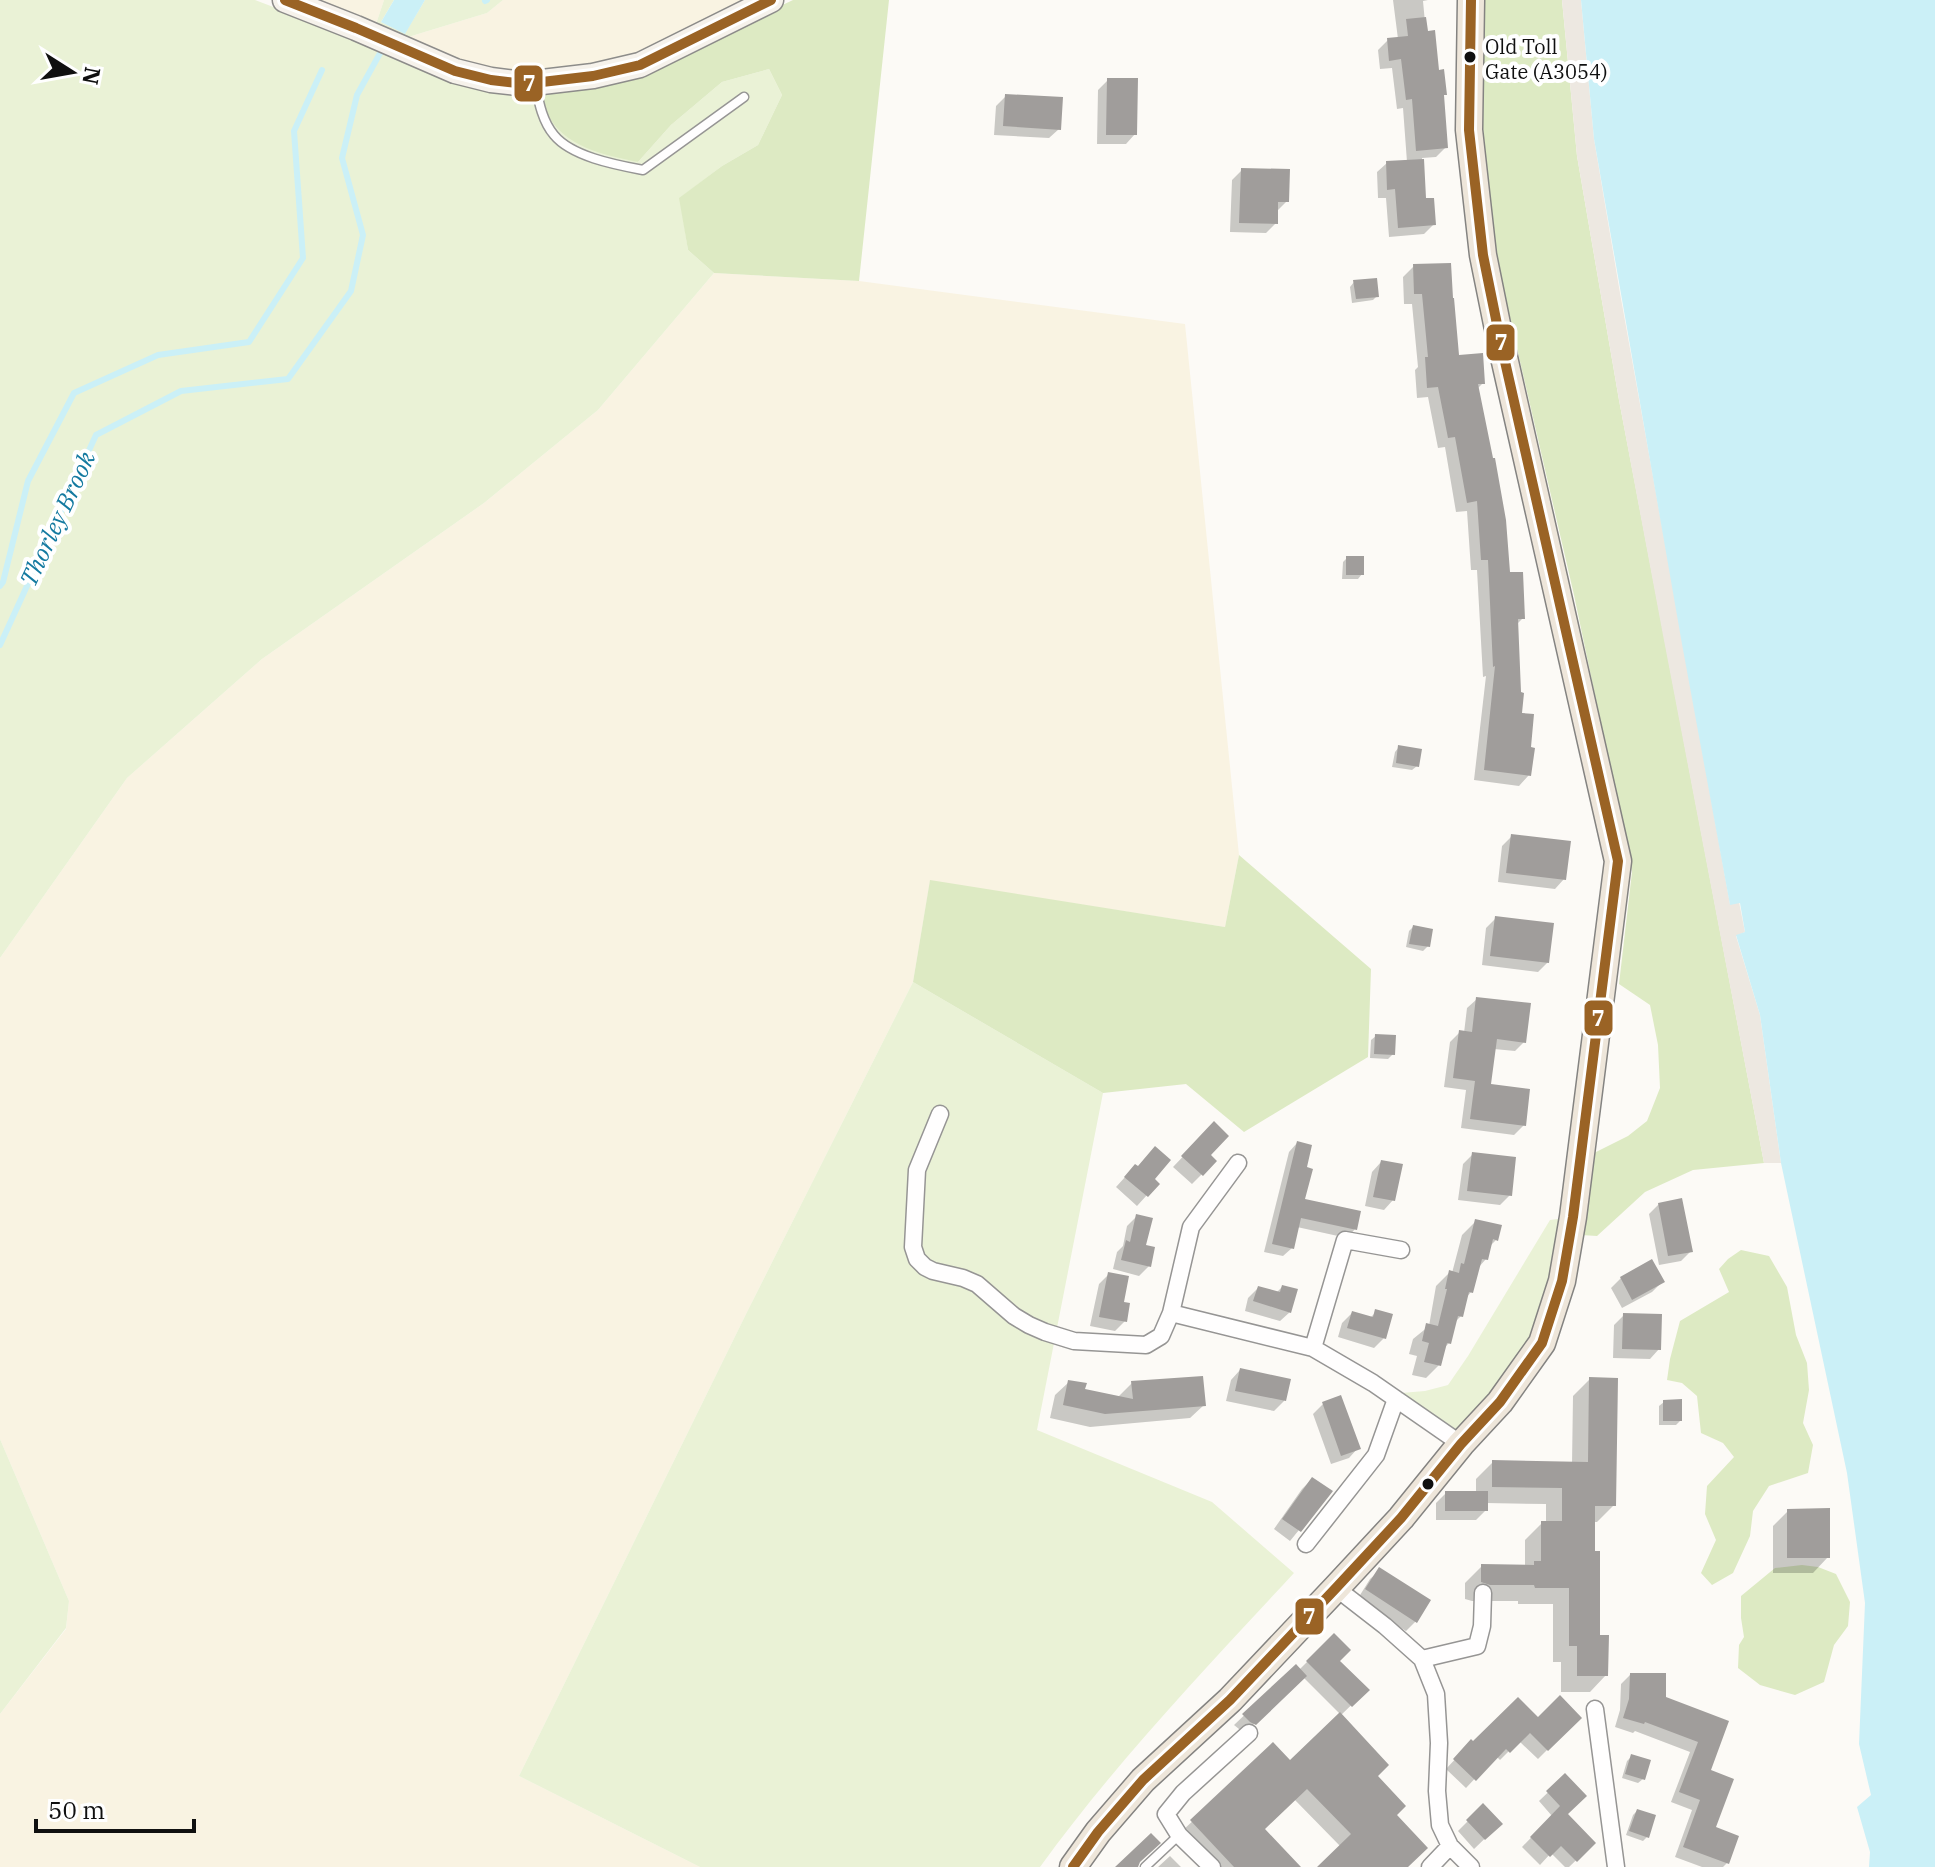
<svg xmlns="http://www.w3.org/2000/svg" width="1935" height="1867" viewBox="0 0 1935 1867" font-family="'IBM Plex Serif',serif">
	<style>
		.farmland { fill: #f9f3e2 }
		.green { fill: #eaf2d6 }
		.forest { fill: #ddeac3 }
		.plaza { fill: #ede8e1 }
		.water { fill: #cbf0f7 }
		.shadow { fill: #0003 }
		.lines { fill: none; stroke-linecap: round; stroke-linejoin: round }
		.stream { stroke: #cbf0f7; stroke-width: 6 }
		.building { fill: #a09d9b }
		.lane-casing { stroke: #969594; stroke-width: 11 }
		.street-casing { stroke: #969594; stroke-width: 19 }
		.secondary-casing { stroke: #8d8c8a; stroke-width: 27 }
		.primary-casing { stroke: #848381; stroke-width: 29 }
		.lane { stroke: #fffefe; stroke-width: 8 }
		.street { stroke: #fffefe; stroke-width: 16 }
		.secondary { stroke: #f6f2eb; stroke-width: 24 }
		.primary { stroke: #eee6da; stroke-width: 26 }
		.bus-1-casing { stroke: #fff; stroke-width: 16 }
		.bus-1 { stroke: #9a6325; stroke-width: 10 }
		.bus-dot { fill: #101010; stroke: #fff; stroke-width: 3 }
		.labels { text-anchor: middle; stroke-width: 8; stroke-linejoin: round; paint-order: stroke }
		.bus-label { font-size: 20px; fill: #101010; stroke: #fff; text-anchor: start }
		.water-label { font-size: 24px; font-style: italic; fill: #147aa0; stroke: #fff }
		.line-badge { stroke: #fff; stroke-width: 3 }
		.badge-label { font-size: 22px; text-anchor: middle; font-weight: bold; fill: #fff }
	</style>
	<rect width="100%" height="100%" fill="#fcfaf6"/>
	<!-- farmland -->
	<path class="farmland" d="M313 0H384L376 24Z
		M503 0H753L638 56 589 67 525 73 490 70 455 61 405 38 487 13Z
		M714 273 859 281 1185 324 1239 855 1225 927 930 881 913 982 747 1312 519 1776 700 1867H0V1714L66 1629 69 1601 0 1439V958L127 778 262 659 484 503 598 410Z"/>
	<!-- green -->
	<path class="green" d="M0 0H255L336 31 523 95 542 94 547 112 638 162 671 125 722 82 769 69 782 95 758 145 722 166 680 198 688 250 714 273 598 410 484 503 262 659 127 778 0 958Z
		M384 0H394L381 22 405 33 425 0H503L487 13 405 38 376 24Z
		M913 982 1103 1093 1037 1430 1212 1502 1294 1573C1206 1668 1116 1762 1040 1867H700L519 1776 747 1312Z
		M1573 1217 1550 1319 1461 1444 1389 1394 1425 1391 1448 1385 1468 1356 1550 1220Z
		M0 1439 69 1601 66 1628 0 1714Z"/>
	<!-- forest -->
	<path class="forest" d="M793 0H889L859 281 714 273 688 250 679 198 722 166 758 145 782 95 769 69 722 82 671 125 638 162C605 155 563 147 547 113 544 107 543 100 542 94L592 85 747 22Z
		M1484 0H1562L1577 156 1619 400 1764 1163 1693 1170 1645 1192 1597 1236 1581 1235 1594 1153 1628 1136 1647 1121 1660 1088 1658 1045 1650 1005 1619 984 1632 872 1574 595 1495 253 1483 129Z
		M1239 855 1371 969 1368 1057 1244 1132 1186 1084 1103 1093 913 982 930 880 1225 927Z
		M1741 1250 1769 1256 1787 1287 1796 1335 1807 1363 1809 1390 1803 1423 1813 1445 1808 1473 1769 1486 1753 1511 1750 1536 1733 1573 1712 1585 1701 1573 1716 1540 1705 1514 1707 1486 1734 1457 1723 1443 1701 1433 1697 1396 1682 1383 1667 1380 1670 1359 1680 1321 1729 1292 1719 1269 1728 1259Z
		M1802 1565 1818 1567 1836 1574 1850 1602 1848 1626 1834 1645 1824 1682 1795 1695 1760 1685 1738 1668 1739 1645 1744 1637 1741 1618V1596L1775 1568Z"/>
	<!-- plaza -->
	<path class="plaza" d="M1562 0H1581L1594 139 1620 293 1730 904 1739 902 1745 932 1736 936 1760 1015 1781 1163H1764L1663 635 1619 400 1577 156Z"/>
	<!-- water -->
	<path class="water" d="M394 0H425L405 34 381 22Z
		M1581 0H1935V1867H1869L1870 1852 1857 1807 1871 1795 1859 1744 1865 1603 1847 1473 1781 1163 1760 1015 1736 935 1745 932 1740 903 1730 905 1682 644 1594 139Z"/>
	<!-- shadow -->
	<path class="shadow" d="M1393 0H1428L1423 1 1426 33 1445 94 1442 97 1446 147 1436 157 1422 158 1424 201 1434 224 1424 234 1389 237 1386 198H1378L1377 172 1387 163 1407 162 1403 108 1397 109 1392 68 1380 69 1378 50 1388 40 1398 39Z
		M1108 80 1135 134 1126 144H1097L1098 90Z
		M1006 96 1059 129 1049 138 994 135 996 106Z
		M1242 170 1287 201 1277 211 1276 223 1266 233 1230 232 1232 180Z
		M1414 266 1457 357 1483 383 1477 389 1508 574 1523 618 1516 625 1519 715 1529 775 1519 786 1474 780 1486 676 1483 677 1477 570H1471L1467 511 1456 512 1445 447 1438 448 1428 397 1417 398 1415 370 1418 367 1412 304H1404L1403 277Z
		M1354 282 1377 296 1373 300 1352 303 1350 287Z
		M1347 558 1362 574 1358 579H1342L1343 562Z
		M1399 747 1417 766 1412 770 1392 767 1395 752Z
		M1512 836 1564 879 1555 889 1498 882 1502 846Z
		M1496 918 1548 962 1538 972 1482 965 1486 928Z
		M1413 927 1428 946 1423 951 1406 947 1409 931Z
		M1477 999 1524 1042 1515 1051 1494 1049 1489 1086 1524 1125 1514 1135 1461 1128 1466 1090 1444 1087 1450 1042 1460 1032 1464 1033 1467 1008Z
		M1376 1036 1393 1054 1388 1059 1370 1058 1371 1040Z
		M1214 1124 1209 1155 1215 1161 1192 1184 1173 1167Z
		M1297 1143 1304 1169 1303 1201 1355 1229 1347 1238 1297 1227 1292 1248 1283 1256 1264 1252 1289 1152Z
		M1473 1154 1510 1195 1500 1205 1458 1200 1463 1164Z
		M1381 1162 1393 1200 1384 1210 1365 1206 1372 1172Z
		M1126 1176 1157 1184 1137 1206 1116 1187Z
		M1659 1204 1691 1251 1681 1261 1659 1265 1649 1214Z
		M1137 1216 1149 1266 1139 1276 1113 1269 1117 1252 1123 1246 1127 1226Z
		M1476 1221 1496 1240 1489 1247 1486 1259 1478 1268 1471 1292 1465 1299 1461 1316 1454 1323 1449 1343 1443 1349 1439 1365 1426 1378 1412 1375 1417 1356 1409 1354 1413 1339 1429 1326 1436 1286 1450 1272 1452 1273 1462 1235Z
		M1109 1274 1122 1304 1125 1321 1115 1331 1090 1326 1099 1284Z
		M1621 1278 1662 1282 1652 1292 1622 1308 1611 1288Z
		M1282 1287 1290 1312 1280 1321 1245 1311 1248 1298 1258 1288 1276 1293Z
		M1376 1312 1384 1338 1374 1348 1338 1337 1342 1323 1352 1313 1370 1318Z
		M1624 1315 1659 1349 1650 1359 1613 1358 1614 1325Z
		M1240 1370 1288 1381 1284 1401 1274 1411 1226 1401 1231 1380Z
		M1590 1379 1614 1505 1597 1522H1593L1598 1637 1606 1675 1590 1692H1561V1662H1553V1604H1518V1601H1472L1465 1599V1583L1482 1566 1525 1567V1540L1542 1523H1546V1504L1486 1503V1510L1476 1520H1436V1503L1446 1493H1476V1479L1493 1462 1572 1464 1573 1396Z
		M1069 1382 1083 1391 1118 1397 1132 1383 1204 1405 1190 1418 1090 1427 1050 1418 1055 1395Z
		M1664 1402 1680 1421 1676 1425H1659V1406Z
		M1323 1404 1358 1448 1349 1458 1331 1464 1313 1414Z
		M1312 1479 1330 1492 1290 1541 1274 1529 1302 1489Z
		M1788 1511 1828 1557 1813 1573H1773V1526Z
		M1380 1570 1416 1621 1406 1631 1357 1600 1370 1579Z
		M1334 1635 1337 1661 1367 1690 1340 1716 1375 1776 1394 1815 1406 1867H1320L1341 1847 1294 1799 1263 1829 1298 1867H1212L1180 1833 1273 1745 1290 1763 1340 1714 1303 1677 1244 1733 1234 1725 1296 1666 1299 1670Z
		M1630 1675 1664 1698 1727 1722 1709 1771 1713 1828 1737 1837 1727 1863 1723 1867H1702L1675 1857 1692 1810 1671 1802 1690 1752 1635 1731 1633 1733 1615 1727 1620 1710 1621 1684Z
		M1579 1718 1538 1759 1519 1741 1500 1760 1496 1756 1466 1788 1446 1769 1471 1742 1538 1719Z
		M1632 1756 1643 1779 1638 1783 1622 1778 1627 1761Z
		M1565 1776 1566 1814 1594 1843 1569 1867H1565L1551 1853 1540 1865 1522 1847 1552 1816 1539 1801Z
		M1483 1806 1500 1824 1474 1849 1458 1831Z
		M1637 1811 1647 1837 1643 1841 1626 1835 1633 1815Z
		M1170 1856 1181 1867H1158Z"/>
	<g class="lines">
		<!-- stream -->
		<path class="stream" d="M485 1 487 0
			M0 586 3 582 28 481 74 393 158 355 249 342 303 258 294 131 322 70
			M0 645 96 435 181 391 288 379 351 291 363 235 342 158 357 95 384 46"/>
	</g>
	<!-- building -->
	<path class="building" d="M1426 17 1428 31 1435 30 1439 70 1444 69 1447 95H1444L1448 148 1416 151 1412 99 1406 100 1401 59 1389 61 1387 38 1408 36 1406 19Z
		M1107 78H1138L1137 135H1106Z
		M1005 94 1063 97 1061 130 1003 126Z
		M1424 159 1426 198H1434L1436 225 1398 228 1395 189 1387 190 1386 161Z
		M1241 168 1290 169 1289 202H1278V224L1239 223Z
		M1451 263 1453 298H1454L1459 355 1483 353 1485 384H1478L1493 458H1495L1506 520 1510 572H1523L1525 619H1518L1521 692 1524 693 1522 713 1534 714 1531 747 1535 748 1531 776 1484 770 1495 666 1493 667 1488 560H1481L1477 501 1467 503 1455 437 1448 438 1438 387 1427 388 1425 357H1428L1422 294H1414L1413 264Z
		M1377 278 1379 297 1356 299 1353 280Z
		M1346 556H1364V575H1346Z
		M1398 745 1422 749 1419 767 1396 763Z
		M1511 834 1571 841 1566 880 1506 873Z
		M1495 916 1554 923 1549 963 1490 956Z
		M1413 925 1433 929 1430 947 1409 944Z
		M1476 997 1531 1003 1526 1043 1497 1039 1491 1084 1530 1089 1526 1126 1470 1119 1475 1081 1453 1078 1459 1030 1472 1032Z
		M1375 1034 1396 1035 1395 1055 1374 1054Z
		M1214 1121 1229 1136 1211 1155 1217 1161 1203 1176 1181 1156Z
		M1297 1141 1312 1145 1307 1167 1313 1169 1305 1199 1361 1211 1357 1230 1301 1218 1294 1249 1272 1244Z
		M1155 1146 1171 1160 1155 1179 1160 1184 1148 1197 1124 1177 1135 1164 1138 1166Z
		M1472 1152 1516 1157 1512 1196 1467 1191Z
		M1381 1160 1403 1164 1395 1201 1373 1197Z
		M1682 1198 1693 1252 1668 1256 1658 1203Z
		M1136 1214 1153 1218 1146 1245 1155 1247 1151 1267 1121 1260 1126 1240 1130 1242Z
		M1475 1219 1502 1225 1498 1241 1493 1239 1488 1260 1482 1259 1473 1293 1469 1292 1463 1317 1458 1316 1451 1344 1447 1343 1441 1366 1424 1362 1429 1343 1422 1341 1426 1323 1438 1326 1447 1289H1445L1449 1270 1459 1273 1461 1263 1464 1264Z
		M1652 1259 1665 1282 1632 1300 1620 1277Z
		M1108 1272 1129 1276 1124 1302 1130 1303 1127 1322 1099 1317Z
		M1282 1285 1298 1289 1291 1313 1253 1301 1258 1286 1280 1292Z
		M1375 1309 1393 1314 1386 1339 1347 1328 1352 1311 1373 1317Z
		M1623 1313 1662 1314 1661 1350 1622 1349Z
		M1240 1368 1291 1379 1286 1401 1235 1391Z
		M1203 1376 1206 1406 1105 1414 1063 1405 1068 1380 1087 1383 1085 1389 1133 1399 1131 1381Z
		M1589 1377 1618 1378 1616 1506H1595V1551H1600V1635H1609L1608 1676H1577V1646H1569V1588H1535L1534 1585H1490L1481 1582V1564L1534 1565V1561H1541V1521H1562V1488L1492 1487V1460L1588 1462Z
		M1341 1395 1361 1449 1341 1456 1322 1402Z
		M1682 1399V1421H1663V1400Z
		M1312 1477 1333 1491 1301 1532 1282 1519Z
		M1445 1491H1488V1511H1445Z
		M1830 1508V1558H1787V1509Z
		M1379 1567 1431 1600 1417 1623 1365 1589Z
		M1334 1633 1351 1650 1340 1661 1370 1690 1352 1707 1306 1661Z
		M1296 1664 1307 1676 1256 1725 1250 1722 1242 1714Z
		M1630 1673H1666V1697L1729 1721 1711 1770 1734 1779 1716 1827 1739 1836 1729 1864 1683 1847 1700 1800 1679 1792 1698 1742 1645 1722 1644 1724 1623 1718 1629 1699Z
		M1560 1695 1582 1718 1548 1751 1530 1733 1510 1753 1506 1749 1476 1781 1453 1759 1471 1739 1473 1741 1518 1697 1538 1717Z
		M1340 1712 1389 1765 1378 1776 1406 1806 1397 1815 1428 1848 1408 1867H1317L1351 1834 1307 1789 1265 1829 1301 1867H1234L1190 1820 1273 1742 1290 1760Z
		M1631 1754 1651 1760 1645 1780 1625 1774Z
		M1565 1773 1587 1796 1568 1814 1596 1843 1577 1862 1561 1846 1550 1857 1530 1837 1560 1806 1546 1791Z
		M1483 1803 1503 1824 1485 1840 1466 1820Z
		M1637 1809 1656 1815 1649 1838 1629 1831Z
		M1151 1833 1161 1843 1140 1862 1138 1867H1115Z"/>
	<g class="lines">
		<!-- lane casing -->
		<g class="lane-casing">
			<path id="lane" d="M536 87C539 104 543 122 554 135 572 157 617 165 643 170L744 97
				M1145 1867 1179 1835"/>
		</g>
		<!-- street casing -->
		<g class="street-casing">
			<path id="street" d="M940 1114 917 1170 913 1247 917 1259 925 1267 933 1271 963 1278 977 1284 1014 1316 1029 1325 1045 1332 1074 1341 1146 1345 1161 1336 1171 1313 1191 1227 1238 1163
				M1401 1250 1345 1240 1313 1348 1373 1383 1461 1444
				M1171 1313 1313 1348
				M1306 1544 1376 1455 1396 1399
				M1336 1588 1385 1626 1422 1659 1436 1694 1439 1743 1437 1791 1440 1825 1450 1846 1471 1867
				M1422 1659 1477 1646 1482 1626 1483 1593
				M1595 1709 1616 1867
				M1212 1867 1179 1835 1166 1814 1183 1793 1249 1733
				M1430 1867 1450 1846"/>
		</g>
		<!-- secondary casing -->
		<g class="secondary-casing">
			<path id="secondary" d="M285 0 356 28 455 71 491 80 525 84 593 76 640 65 771 0"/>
		</g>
		<!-- primary casing -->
		<g class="primary-casing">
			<path id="primary" d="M1073 1867 1098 1832 1143 1780 1230 1700 1336 1588 1401 1518 1461 1444 1500 1402 1542 1343 1562 1281 1573 1217 1618 861 1501 344 1483 255 1469 130 1471 0"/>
		</g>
		<!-- lane -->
		<use href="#lane" class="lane"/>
		<!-- street -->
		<use href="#street" class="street"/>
		<!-- secondary -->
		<use href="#secondary" class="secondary"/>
		<!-- primary -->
		<use href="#primary" class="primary"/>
		<!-- bus-1 casing -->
		<g class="bus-1-casing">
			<path id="bus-1" d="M285 0 356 28 455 71 491 80 525 84 593 76 640 65 771 0
				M1073 1867 1098 1832 1143 1780 1230 1700 1336 1588 1401 1518 1461 1444 1500 1402 1542 1343 1562 1281 1573 1217 1618 861 1501 344 1483 255 1469 130 1471 0"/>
		</g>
		<!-- bus-1 -->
		<use href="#bus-1" class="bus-1"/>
	</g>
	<!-- markers -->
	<g class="bus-dot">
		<circle cx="1470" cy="57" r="7"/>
		<circle cx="1428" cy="1484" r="7"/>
	</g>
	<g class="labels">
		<!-- bus labels -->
		<g class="bus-label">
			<text x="1485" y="54">Old Toll<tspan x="1485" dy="25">Gate (A3054)</tspan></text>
		</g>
		<!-- water labels -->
		<g class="water-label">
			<text transform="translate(58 519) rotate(-65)" y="8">Thorley Brook</text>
		</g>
	</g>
	<g class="line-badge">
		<rect x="513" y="64" width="31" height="39" rx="8" fill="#9a6325"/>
		<rect x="1485" y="323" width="31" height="39" rx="8" fill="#9a6325"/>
		<rect x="1583" y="999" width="31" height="38" rx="8" fill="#9a6325"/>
		<rect x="1294" y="1597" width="31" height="39" rx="8" fill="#9a6325"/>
	</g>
	<g class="badge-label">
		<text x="529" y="91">7</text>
		<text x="1501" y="350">7</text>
		<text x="1598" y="1026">7</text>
		<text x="1309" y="1624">7</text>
	</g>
	<!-- north arrow -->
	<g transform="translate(72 72) rotate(101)" stroke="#ffffff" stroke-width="6" paint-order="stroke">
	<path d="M0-6L14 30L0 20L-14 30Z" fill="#101010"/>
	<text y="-12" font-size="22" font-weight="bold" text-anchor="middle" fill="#101010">N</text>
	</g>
	<!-- scale -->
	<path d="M36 1819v12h158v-12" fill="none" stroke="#101010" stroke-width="4"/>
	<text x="48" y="1819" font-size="24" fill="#101010" stroke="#ffffff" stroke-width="6" paint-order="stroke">50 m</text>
</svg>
